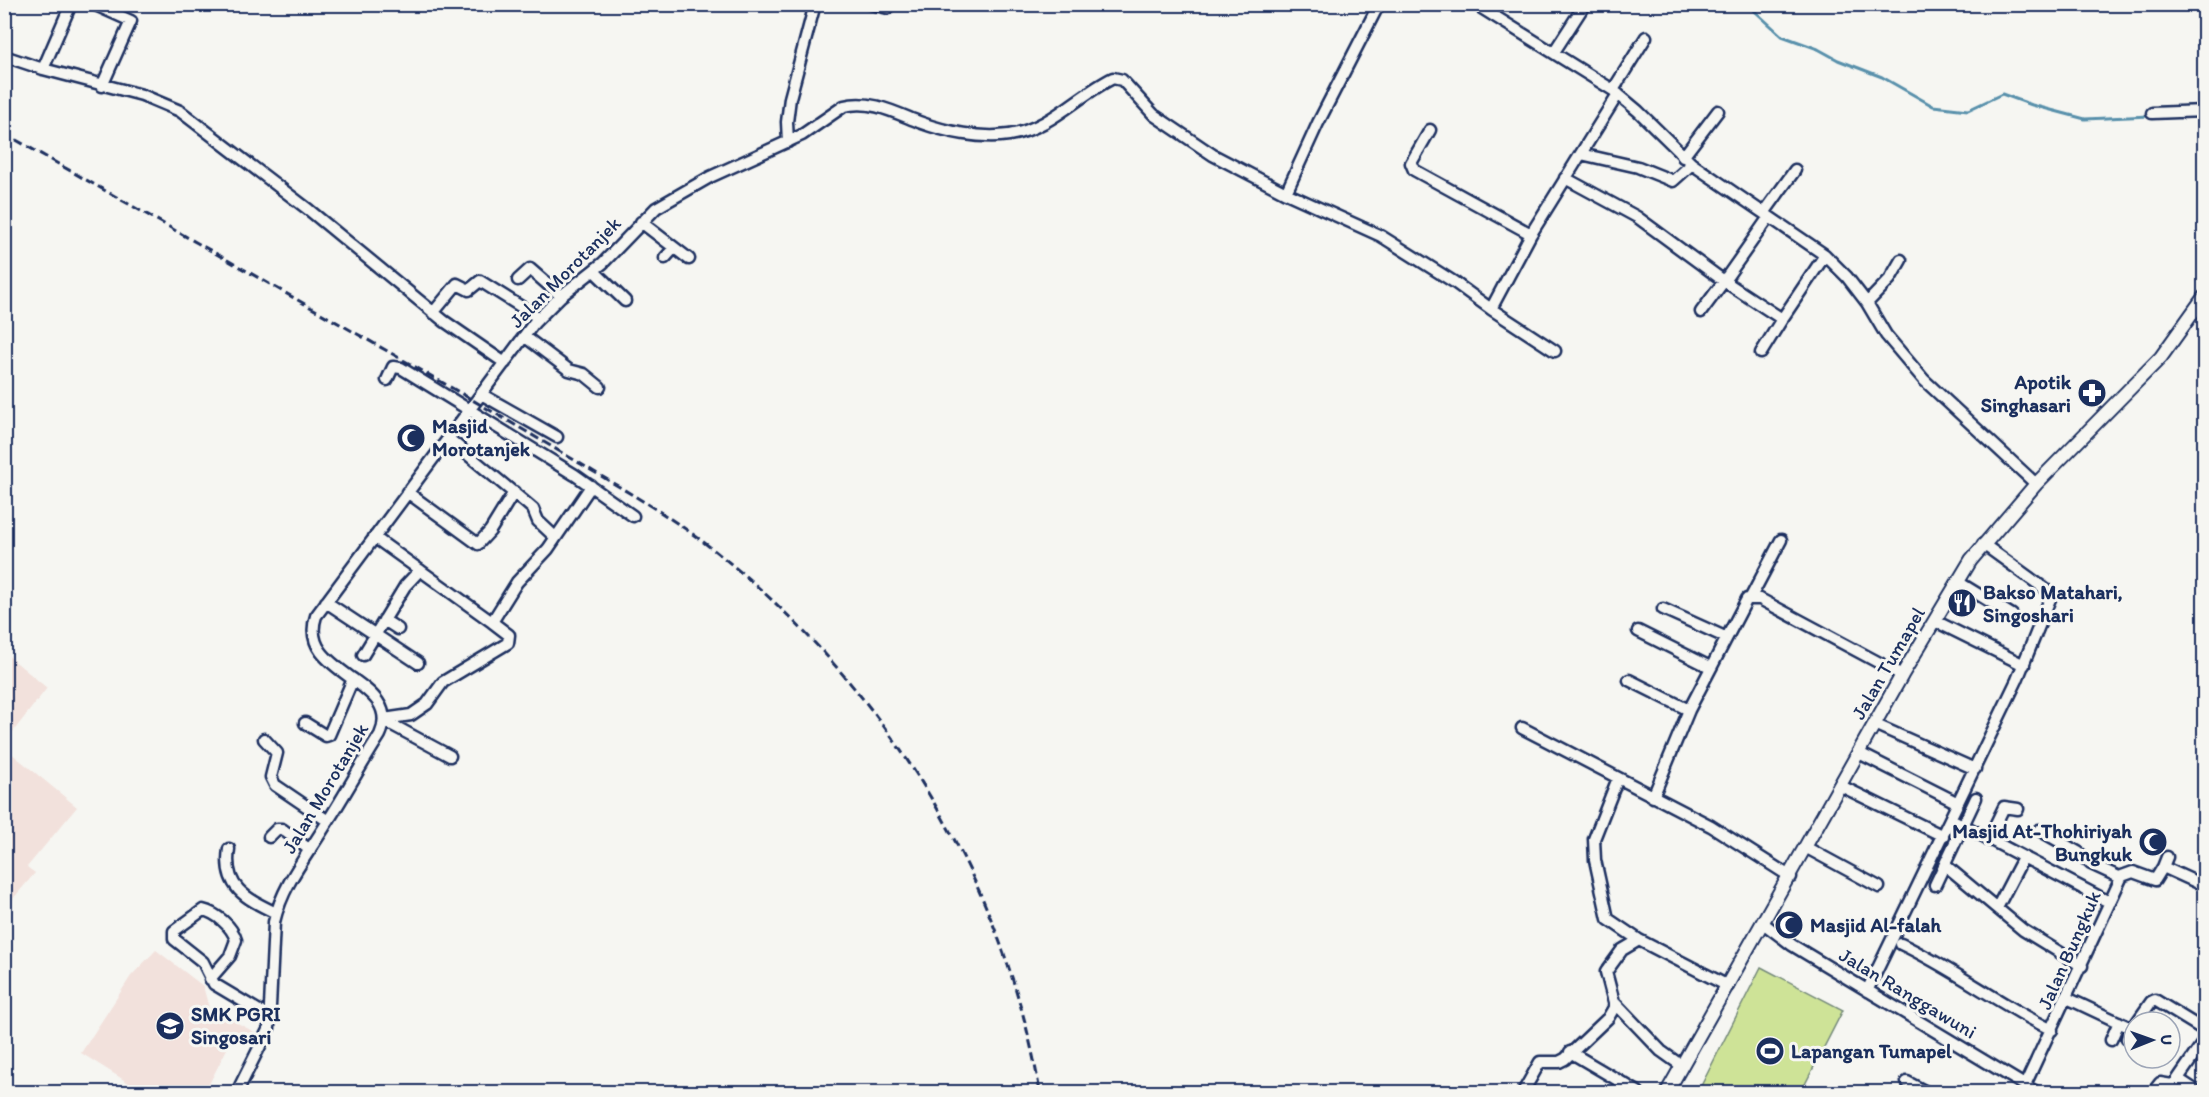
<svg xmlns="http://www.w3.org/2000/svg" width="2209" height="1097" viewBox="0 0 2209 1097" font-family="Itim,sans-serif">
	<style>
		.built { fill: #f2e1dc }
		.green { fill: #cee397; stroke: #74897a; stroke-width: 1.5 }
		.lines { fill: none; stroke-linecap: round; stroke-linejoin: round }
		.stream { stroke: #5890ab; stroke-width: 3 }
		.minor-casing { stroke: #1b2f5e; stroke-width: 15 }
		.tertiary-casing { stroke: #1b2f5e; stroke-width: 16 }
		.minor { stroke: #f6f6f2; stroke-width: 10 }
		.tertiary { stroke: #f6f6f2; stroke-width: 12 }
		.rail { stroke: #1b2f5e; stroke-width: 3; stroke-dasharray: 9 4.5; stroke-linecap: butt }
		.labels { text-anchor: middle; stroke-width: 6; stroke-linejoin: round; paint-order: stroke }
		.street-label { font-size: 20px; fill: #1b2f5e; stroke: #f6f6f2 }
		.poi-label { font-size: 20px; font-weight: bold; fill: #1b2f5e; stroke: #f6f6f2; text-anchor: start }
	</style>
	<rect width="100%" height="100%" fill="#f6f6f2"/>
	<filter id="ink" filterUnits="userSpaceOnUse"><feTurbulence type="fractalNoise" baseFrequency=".0167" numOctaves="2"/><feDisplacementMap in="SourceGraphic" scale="12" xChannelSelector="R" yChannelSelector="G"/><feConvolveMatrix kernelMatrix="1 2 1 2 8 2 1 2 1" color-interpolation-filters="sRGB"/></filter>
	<g filter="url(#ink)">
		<!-- built -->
		<path class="built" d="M5 653 47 688 5 742Z
			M5 748 77 807 27 867 35 873 5 908Z
			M156 950 203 986 209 1008 262 1036 256 1045 235 1033 205 1092H143L81 1053 131 976Z"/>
		<!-- green -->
		<path class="green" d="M1761 967 1843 1010 1801 1092H1698Z"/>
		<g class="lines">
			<!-- stream -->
			<path class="stream" d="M1747 4 1782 36 1818 49 1838 60 1882 77 1933 106 1968 110 2002 94 2032 105 2085 119 2150 116"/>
			<!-- minor casing -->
			<g class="minor-casing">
				<path id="minor" d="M93 4 131 21 102 86
					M871 4 888 8
					M1475 4 1613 90 1638 111 1692 164 1825 255 1847 277 1867 303 1886 335 1924 380 2036 484
					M4 7 5 4
					M1554 52 1585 4
					M4 56 43 69 142 95 180 111 309 210 444 321 505 363
					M43 69 71 4
					M1613 90 1646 37
					M2152 113 2204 111
					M1430 130 1411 163 1414 170 1531 234
					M788 142 787 122 790 98 815 4
					M1581 154 1638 167 1673 181 1692 164
					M1683 157 1718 111
					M1565 178 1637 217 1724 281 1769 217
					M1286 193 1318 123 1379 4
					M1764 213 1795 170
					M641 222 689 259
					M665 258 674 248
					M594 271 625 301
					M518 280 530 269 561 296
					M1867 303 1890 279 1901 260
					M1491 309 1555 351
					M1701 312 1724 281 1782 319 1761 353
					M433 313 457 284 469 290 480 281 539 318
					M1782 319 1825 255
					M524 336 569 370 584 374 600 387
					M387 380 393 367 401 368 575 475 633 516
					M481 394 557 437
					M449 439 526 503 533 509 538 521 555 537
					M407 492 478 544 490 531 514 492
					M374 537 492 622
					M1958 582 2012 615
					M1751 597 1781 540
					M326 602 418 663
					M1663 609 1725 637
					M384 620 398 629
					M1935 621 2024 665
					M1638 631 1710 667
					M363 655 405 586 420 570
					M1629 680 1689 710
					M384 719 411 715 427 704 443 682 508 643 509 635 492 622 517 582 548 549 591 486
					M385 721 450 756
					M305 723 326 736 329 735 353 679
					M1874 724 1975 769
					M1522 728 1711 826 1791 877
					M264 739 277 753 271 777 275 785 328 821
					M1859 753 1958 803
					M1618 778 1594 839 1595 860 1608 919 1639 940 1728 986
					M1841 786 1943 836
					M1653 797 1689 710 1747 599H1760L1902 675
					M1951 819 2109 902
					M2039 830 2078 852 2091 864 2121 878
					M269 837 277 829H282L310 850
					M1988 840 2004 807 2018 809
					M1807 848 1879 887
					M229 849C223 887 245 898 276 913
					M2167 857 2163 867 2196 882 2204 876
					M1945 865 2023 930 2082 966
					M1935 885 1976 798
					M1997 908 2023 858
					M1763 923 1792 945 2036 1092
					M1901 944C1954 969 1999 1004 2052 1030
					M210 979 230 956 236 940C232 926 216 913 203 910L174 931V939L203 962 214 984 271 1018
					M1867 991 2017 680 2052 594 1983 544
					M2067 998 2133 1029
					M1615 1003 1661 1051 1682 1066
					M2137 1022 2151 1002 2155 1000 2204 1030
					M2127 1039 2134 1028
					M2111 1040 2119 1022
					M1570 1052 1638 1092
					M2178 1079 2198 1092
					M1907 1082 1926 1092
					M2025 1085 2122 876 2133 872 2155 880 2163 867
					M237 1092 269 1028 274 922C283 883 308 855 328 821 346 793 362 763 380 735 405 680 296 675 316 616L534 323 561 296 603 263 656 208 710 177 802 135 844 106C870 99 896 113 919 122 946 132 980 139 1009 135 1050 129 1078 95 1113 78L1122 80 1154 115 1213 155 1286 193 1381 236 1454 282 1491 309 1531 234 1618 94
					M1523 1092 1540 1062H1559L1565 1059 1608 1018 1615 1006 1606 972 1622 950 1639 940
					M2153 1092 2160 1083 2172 1085 2175 1083 2204 1041"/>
			</g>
			<!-- tertiary casing -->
			<g class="tertiary-casing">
				<path id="tertiary" d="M1667 1092 1902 675 1971 560 2036 484 2161 357 2204 297"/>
			</g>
			<!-- minor -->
			<use href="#minor" class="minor"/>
			<!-- tertiary -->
			<use href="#tertiary" class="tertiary"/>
			<!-- rail -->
			<path class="rail" d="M4 133C137 209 270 284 403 360 463 394 522 429 581 464 624 490 667 514 706 544 880 678 1003 875 1040 1092"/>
		</g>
	</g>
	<!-- icons -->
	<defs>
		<g id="pharmacy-disc" transform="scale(1.5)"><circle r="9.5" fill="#1b2f5e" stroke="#f6f6f2"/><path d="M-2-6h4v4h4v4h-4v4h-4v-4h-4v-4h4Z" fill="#fff"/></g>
		<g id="mosque-disc" transform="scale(1.5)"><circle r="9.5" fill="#1b2f5e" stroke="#f6f6f2"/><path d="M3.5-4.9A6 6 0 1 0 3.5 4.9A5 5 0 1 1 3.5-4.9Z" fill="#fff"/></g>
		<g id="restaurant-disc" transform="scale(1.5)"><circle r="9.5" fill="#1b2f5e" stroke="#f6f6f2"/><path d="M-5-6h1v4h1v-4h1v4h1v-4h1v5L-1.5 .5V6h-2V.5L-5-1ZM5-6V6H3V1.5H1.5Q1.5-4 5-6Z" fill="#fff"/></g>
		<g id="school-disc" transform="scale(1.5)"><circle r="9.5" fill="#1b2f5e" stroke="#f6f6f2"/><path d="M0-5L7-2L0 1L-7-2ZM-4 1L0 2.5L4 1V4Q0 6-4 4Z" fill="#fff"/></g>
		<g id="stadium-disc" transform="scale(1.5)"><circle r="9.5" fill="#1b2f5e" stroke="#f6f6f2"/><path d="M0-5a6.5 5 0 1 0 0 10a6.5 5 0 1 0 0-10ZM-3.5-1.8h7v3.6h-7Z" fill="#fff"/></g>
	</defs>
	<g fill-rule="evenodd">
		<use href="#pharmacy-disc" x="2092" y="393"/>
		<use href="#mosque-disc" x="411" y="438"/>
		<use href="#restaurant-disc" x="1962" y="603"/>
		<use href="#mosque-disc" x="2153" y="842"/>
		<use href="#mosque-disc" x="1789" y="925"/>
		<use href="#school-disc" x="170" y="1026"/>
		<use href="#stadium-disc" x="1770" y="1051"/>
	</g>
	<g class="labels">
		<!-- street labels -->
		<g class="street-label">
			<text transform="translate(565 272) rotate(-45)" y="7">Jalan Morotanjek</text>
			<text transform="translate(1888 663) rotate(-60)" y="7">Jalan Tumapel</text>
			<text transform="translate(325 788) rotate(-59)" y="7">Jalan Morotanjek</text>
			<text transform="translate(2069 950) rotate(-66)" y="7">Jalan Bungkuk</text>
			<text transform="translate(1908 993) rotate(31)" y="7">Jalan Ranggawuni</text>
		</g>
		<!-- poi labels -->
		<g class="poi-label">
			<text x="2071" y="389" text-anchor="end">Apotik<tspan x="2071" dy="23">Singhasari</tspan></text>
			<text x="432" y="433">Masjid<tspan x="432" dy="23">Morotanjek</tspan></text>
			<text x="1983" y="599">Bakso Matahari,<tspan x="1983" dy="23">Singoshari</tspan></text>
			<text x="2132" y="838" text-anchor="end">Masjid At-Thohiriyah<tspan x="2132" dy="23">Bungkuk</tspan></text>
			<text x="1810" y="932">Masjid Al-falah</text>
			<text x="191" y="1021">SMK PGRI<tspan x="191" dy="23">Singosari</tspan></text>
			<text x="1791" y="1058">Lapangan Tumapel</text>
		</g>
	</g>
	<!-- margin -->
	<rect width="2209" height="1097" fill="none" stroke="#f6f6f2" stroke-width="24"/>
	<rect x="12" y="12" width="2185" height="1073" fill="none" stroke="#1b2f5e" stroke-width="2" filter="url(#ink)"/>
	<!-- north arrow -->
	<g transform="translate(2152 1040) rotate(89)"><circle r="28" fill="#f6f6f2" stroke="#9ea6b7" stroke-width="1.5"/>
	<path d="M0-4.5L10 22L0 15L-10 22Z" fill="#1b2f5e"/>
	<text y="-9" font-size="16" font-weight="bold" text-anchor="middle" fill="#1b2f5e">U</text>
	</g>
</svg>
